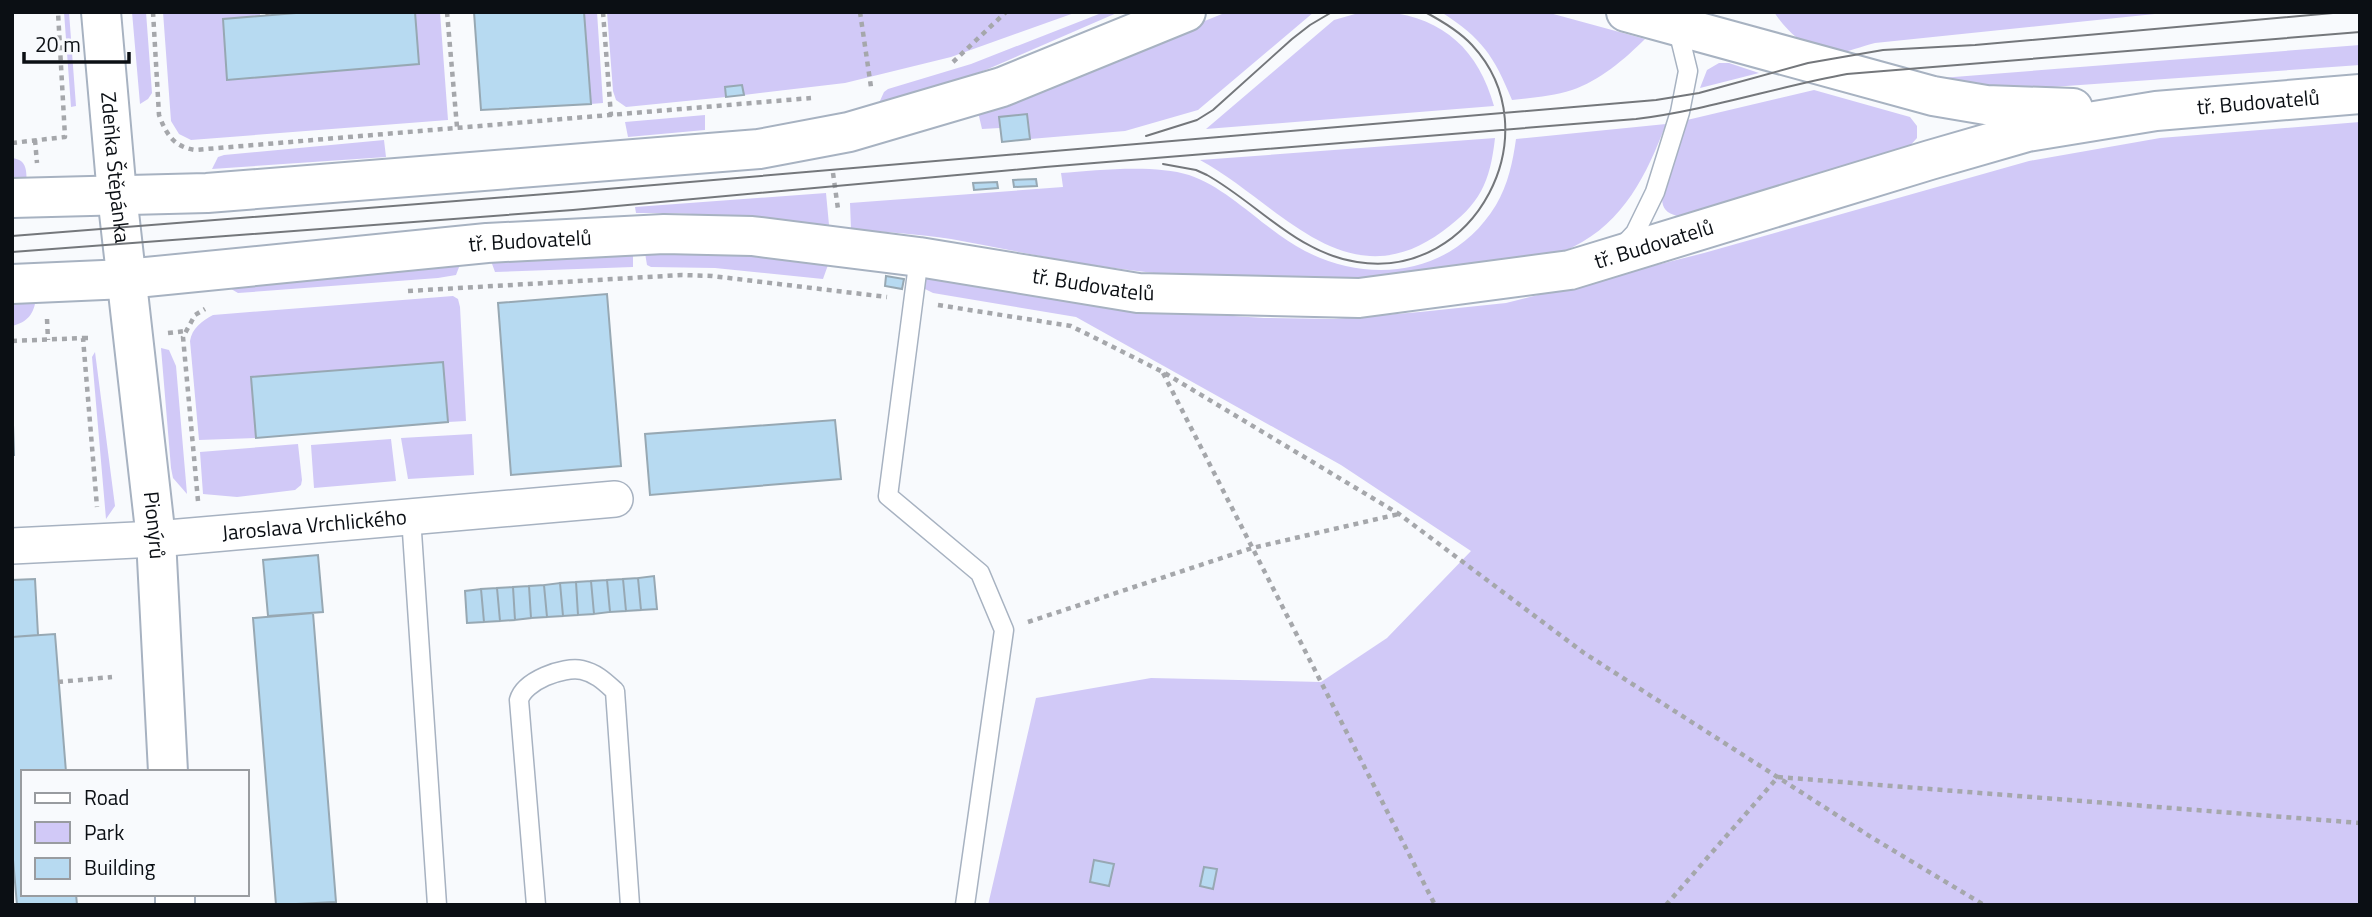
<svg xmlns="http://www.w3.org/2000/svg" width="2372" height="917" viewBox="0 0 2372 917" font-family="'Titillium Web',sans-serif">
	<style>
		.green { fill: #d1c9f7 }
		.building { fill: #b7daf1; stroke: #97a8b3; stroke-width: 2 }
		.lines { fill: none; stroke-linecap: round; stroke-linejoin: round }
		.service-casing { stroke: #a7b2c1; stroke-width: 21 }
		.minor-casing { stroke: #a7b2c1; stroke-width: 38 }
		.tertiary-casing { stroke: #a7b2c1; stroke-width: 42 }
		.path { stroke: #a5a7ab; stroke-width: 4.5; stroke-dasharray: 5 5; stroke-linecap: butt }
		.service { stroke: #fff; stroke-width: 18 }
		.minor { stroke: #fff; stroke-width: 35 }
		.tertiary { stroke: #fff; stroke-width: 38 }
		.tram { stroke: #74777b; stroke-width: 2 }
		.labels { text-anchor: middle; stroke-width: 5; stroke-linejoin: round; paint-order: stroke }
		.street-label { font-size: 21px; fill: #0b0f14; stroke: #f8fafd }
	</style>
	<rect width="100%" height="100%" fill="#f8fafd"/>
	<!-- green -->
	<path class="green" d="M64 12H69L76 106 71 107Z
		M132 12H146L152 93 148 99 140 104Z
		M163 12H260V16L223 19 228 80 418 64 415 12H440L448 120 191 140 179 134 171 121Z
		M584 12H597L603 103 591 104Z
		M607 12H1077L951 57 845 83 744 95 742 86 725 87 726 97 626 107 616 100 613 91Z
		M1104 12H1119L988 69 948 84 879 103 884 92 888 89 971 64Z
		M1227 12H1314L1198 110 1125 131 1030 139 1026 114 999 117 1000 128 982 129 978 112Z
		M1387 12C1444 18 1479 51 1494 106L1206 129 1334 20 1355 14Z
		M1441 12H1546L1645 39C1625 59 1599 81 1572 90 1553 96 1532 98 1512 100 1494 56 1482 38 1441 12Z
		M1774 12H2174L1875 43C1862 46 1844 54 1832 53 1807 50 1787 32 1774 12Z
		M2360 45V65L2038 88C2005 88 1974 85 1941 78Z
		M1719 63H1729L1759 73 1700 88 1707 70Z
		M1814 90 1910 117 1917 126V138L1907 149 1878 158 1677 216C1667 213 1662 209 1662 198L1687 120Z
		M705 115V130L628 137 625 122Z
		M2360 122V905H988L1036 698 1151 678 1321 682 1387 638 1471 551 1341 465 1076 317 933 293 923 288 920 277 1186 313 1264 318 1334 319 1420 312 1506 303 1704 253 2029 161 2160 138Z
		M1666 124C1647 174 1624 222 1573 247 1556 256 1517 259 1496 264 1367 290 1215 284 1086 264 1041 257 996 247 951 239 918 234 884 232 851 229L850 203 1063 187 1061 173C1097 170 1155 164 1189 175 1229 188 1266 231 1305 251 1373 286 1454 274 1496 205 1508 185 1513 161 1516 139Z
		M1495 138C1490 183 1480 204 1443 231 1346 303 1278 202 1200 160Z
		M384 140 386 157 212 169 218 157 224 155Z
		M12 158C28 160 26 171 27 184L12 185Z
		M826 193 829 225C764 218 701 212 636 213L635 207Z
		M633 253V267L495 272 491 261Z
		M645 253H720L828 265 823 279 715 268 651 267 647 265Z
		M461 262 456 275 438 278 238 293 226 286Z
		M453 296 458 299 460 307 466 421 448 422 443 362 252 377 256 438 199 440 190 341C192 328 202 321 213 315Z
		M36 298C34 314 28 322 12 326V300Z
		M161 348 169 350 176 366 187 494 173 478 171 468Z
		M95 352 115 506 106 519 92 357Z
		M472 434 474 475 408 479 401 438Z
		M391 439 396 481 314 488 311 445Z
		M298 444 302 480 301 485 295 490 237 497 203 494 200 452Z"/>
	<!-- building -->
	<path class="building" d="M308 12H415L419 64 227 80 223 19Z
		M474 12H584L591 104 481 110Z
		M742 85 744 95 726 97 725 87Z
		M1027 114 1030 139 1002 142 999 117Z
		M1036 179 1037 186 1014 187 1013 180Z
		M997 182 998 188 974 190 973 183Z
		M886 276 904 279 902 289 885 286Z
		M607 294 621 466 511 475 498 303Z
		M443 362 448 422 256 438 251 377Z
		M12 394 14 455H12Z
		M835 420 841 479 650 495 645 434Z
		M318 555 323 612 268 616 263 560Z
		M654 576 657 609 641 610 638 578Z
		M638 578 641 610 626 611 623 579Z
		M35 579 38 635 12 637V580Z
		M623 579 626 611 610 612 607 580Z
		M607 580 610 612 594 614 591 581Z
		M591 581 594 614 578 615 576 582Z
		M576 582 578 615 563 616 560 583Z
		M560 583 563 616 547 617 544 585Z
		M544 585 547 617 531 618 529 586Z
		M529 586 531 618 515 620 513 587Z
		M513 587 515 620 500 621 497 588Z
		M497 588 500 621 484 622 481 589Z
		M481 589 484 622 467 623 465 591Z
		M313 613 336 902 276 905 253 618Z
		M55 634 66 772H23V894H76L77 905H17L12 848V637Z
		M1094 860 1114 864 1109 886 1090 882Z
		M1204 867 1217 869 1213 889 1200 886Z"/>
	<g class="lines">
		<!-- service casing -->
		<g class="service-casing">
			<path id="service" d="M1621 248 1635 233 1655 192 1680 112 1688 71 1677 26
				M919 257 888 496 980 573 1004 630 965 905
				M411 517 437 905
				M536 905 519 700C524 681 563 666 582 670 596 673 605 682 615 691L630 905"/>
		</g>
		<!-- minor casing -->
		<g class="minor-casing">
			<g id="minor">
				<path id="s1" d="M12 546 156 539 615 499"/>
			</g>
		</g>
		<!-- tertiary casing -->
		<g class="tertiary-casing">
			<g id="tertiary">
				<path id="s2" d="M101 12 117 195 156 539 168 772"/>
				<path d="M1626 12 1933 96 1986 105 2073 108"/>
				<path d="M12 198 207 193 759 149 849 132 1002 87 1186 12"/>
				<path id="s3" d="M12 284 126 279 487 243 664 234 752 236 919 257 1138 293 1359 298 1570 270 1930 160 2027 132 2156 111 2360 94"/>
				<path d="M175 894V905"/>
			</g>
		</g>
		<!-- path -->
		<path class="path" d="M153 12 159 115C166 134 174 147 195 150L811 98
			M267 12 268 15
			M447 12 457 127
			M603 12 611 116
			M860 12 871 87
			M953 62 1006 12
			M35 140 37 163
			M12 143 65 137 58 12
			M833 173 838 209
			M408 291 682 275 712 276 887 297
			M938 305 1071 326 1163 372 1399 514 1584 653 1871 837 1984 905
			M47 319 48 340
			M168 333 186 331
			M83 338H92
			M12 341 83 338 97 507
			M1163 373 1435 905
			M198 501 183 337 195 315 205 309
			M1028 622 1252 548 1399 514
			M58 682 112 677
			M1666 905 1778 777 2360 823"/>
		<!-- service -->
		<use href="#service" class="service"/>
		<!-- minor -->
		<use href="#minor" class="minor"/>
		<!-- tertiary -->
		<use href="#tertiary" class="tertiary"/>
		<!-- tram -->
		<path class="tram" d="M1146 136 1197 120 1213 110 1292 39 1310 25 1332 12
			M1163 164 1196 170 1207 175C1257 203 1297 253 1357 262 1475 281 1553 132 1472 45 1459 31 1442 21 1425 12
			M12 236 571 192 1656 100 1699 93 1808 63 1883 50 1975 45 2344 12
			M12 252 573 210 1045 167 1636 119C1708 110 1776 87 1847 74L2360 32"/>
	</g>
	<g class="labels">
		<!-- street labels -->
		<g class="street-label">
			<text dy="7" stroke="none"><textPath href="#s3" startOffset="2277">tř. Budovatelů</textPath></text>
			<text dy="7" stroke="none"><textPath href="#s2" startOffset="156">Zdeňka Štěpánka</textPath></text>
			<text dy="7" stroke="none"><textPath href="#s3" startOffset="520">tř. Budovatelů</textPath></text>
			<text dy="7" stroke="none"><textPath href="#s3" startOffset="1654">tř. Budovatelů</textPath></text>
			<text dy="7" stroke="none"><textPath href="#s3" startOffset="1087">tř. Budovatelů</textPath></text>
			<text dy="7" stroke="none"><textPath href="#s2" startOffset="516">Pionýrů</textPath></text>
			<text dy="7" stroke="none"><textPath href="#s1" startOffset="303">Jaroslava Vrchlického</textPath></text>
		</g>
	</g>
	<!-- border -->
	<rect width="2372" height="917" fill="none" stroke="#0b0f14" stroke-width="28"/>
	<!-- legend -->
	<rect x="21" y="770" width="228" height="126" fill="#f8fafd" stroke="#999ca0" stroke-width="2"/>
	<rect x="35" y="793" width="35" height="10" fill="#ffffff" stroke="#999ca0" stroke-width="2"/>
	<text x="84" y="805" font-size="21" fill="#0b0f14">Road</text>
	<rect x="35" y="822" width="35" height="21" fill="#d1c9f7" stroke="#999ca0" stroke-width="2"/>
	<text x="84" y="840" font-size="21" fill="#0b0f14">Park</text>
	<rect x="35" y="858" width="35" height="21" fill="#b7daf1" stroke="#999ca0" stroke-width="2"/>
	<text x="84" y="875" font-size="21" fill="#0b0f14">Building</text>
	<!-- scale -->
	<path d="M24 52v10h105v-10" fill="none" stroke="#0b0f14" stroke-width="3.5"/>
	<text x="35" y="52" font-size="21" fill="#0b0f14" stroke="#f8fafd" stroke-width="5" paint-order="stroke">20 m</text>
</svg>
